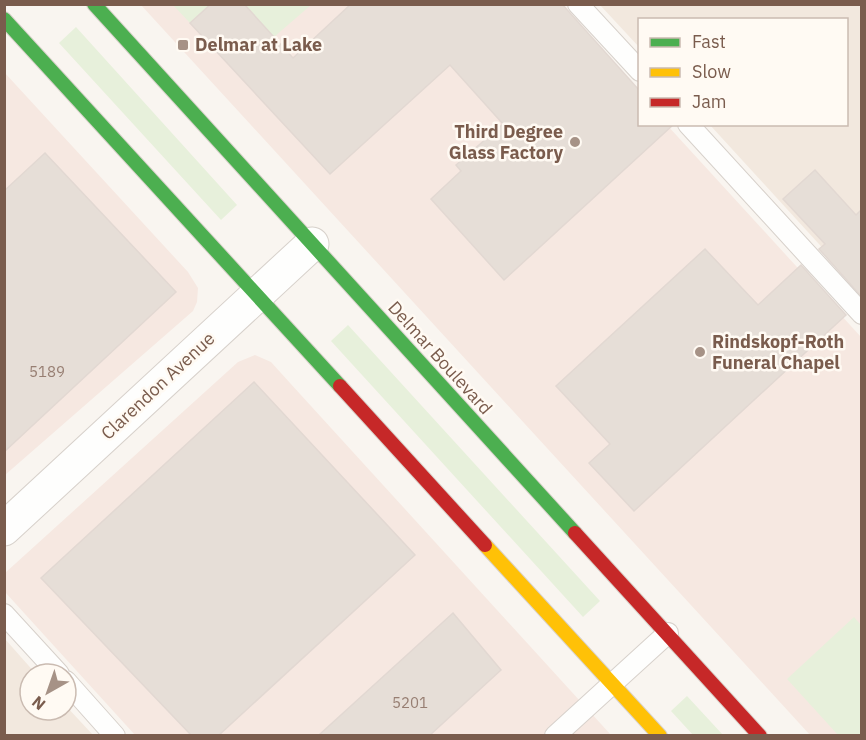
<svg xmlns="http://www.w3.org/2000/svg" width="866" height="740" viewBox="0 0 866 740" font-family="'IBM Plex Sans',sans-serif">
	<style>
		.residential { fill: #f2e8de }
		.commercial { fill: #f6e8e1 }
		.green { fill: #e7f0db }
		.building { fill: #e6ded7; stroke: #e2d8d2; stroke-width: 1.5 }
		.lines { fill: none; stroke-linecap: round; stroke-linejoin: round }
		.lane-casing { stroke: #d7d1cb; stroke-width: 22 }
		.street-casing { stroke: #d7d1cb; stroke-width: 35 }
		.fast-casing { stroke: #d9d2cb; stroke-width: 16 }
		.slow-casing { stroke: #d9d2cb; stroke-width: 16 }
		.jam-casing { stroke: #d9d2cb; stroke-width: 16 }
		.lane { stroke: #fefefd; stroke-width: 20 }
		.street { stroke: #fefefd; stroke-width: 33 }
		.fast { stroke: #4caf50; stroke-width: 14 }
		.slow { stroke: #ffc107; stroke-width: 14 }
		.jam { stroke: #c62828; stroke-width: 14 }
		.poi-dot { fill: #a69286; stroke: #fffaf3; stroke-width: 2 }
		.labels { text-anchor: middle; stroke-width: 5; stroke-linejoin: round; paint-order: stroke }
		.number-label { font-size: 15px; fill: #977e72 }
		.poi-label { font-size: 18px; font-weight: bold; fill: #7a5c4d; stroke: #fffaf3; text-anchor: start }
		.street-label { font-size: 18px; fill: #7a5c4d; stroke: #fffaf3 }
	</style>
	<rect width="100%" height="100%" fill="#f9f5f0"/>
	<!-- residential -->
	<path class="residential" d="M600 5H861V290L710 125 846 124V20H640L639 47Z
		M5 639 36 674H30V710H66V706L93 735H5Z"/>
	<!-- commercial -->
	<path class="commercial" d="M141 5H556L639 95 640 124 667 125 861 337V735H810Z
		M4 72 188 272 198 288 197 302 193 311 5 475Z
		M255 355 271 362 290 383 611 735H135L5 592V573L238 362Z"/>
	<!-- green -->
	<path class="green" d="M173 5H211L190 23Z
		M244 5H311L274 37Z
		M76 27 237 205 221 220 59 43Z
		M348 325 600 601 583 617 331 341Z
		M854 617 861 625V735H838L787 679Z
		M687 696 723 735H693L671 711Z"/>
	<!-- building -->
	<path class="building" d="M211 4H244L293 58 351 4H562L639 90V124H674L504 280 431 199 461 171 456 165 503 124 450 65 330 174 190 23Z
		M45 153 176 292 4 452V191Z
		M815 170 856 215 861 210V296L819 249 825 244 783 199Z
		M705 249 758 305 801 265 846 315 634 511 589 463 610 444 556 386Z
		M254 382 415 555 219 735H191L41 578Z
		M453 613 501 670 430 735H319Z"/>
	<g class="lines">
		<!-- lane casing -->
		<g class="lane-casing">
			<path id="lane" d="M578 4 640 71
				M688 124 862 314
				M4 614 59 674
				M66 681 115 736
				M555 736 668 633"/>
		</g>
		<!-- street casing -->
		<g class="street-casing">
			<path id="street" d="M4 529 312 244"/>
		</g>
		<!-- fast casing -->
		<g class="fast-casing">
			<path id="fast" d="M94 4 575 533
				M4 19 340 386"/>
		</g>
		<!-- slow casing -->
		<g class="slow-casing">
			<path id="slow" d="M485 545 660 736"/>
		</g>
		<!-- jam casing -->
		<g class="jam-casing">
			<path id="jam" d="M340 386 485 545
				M575 533 760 736"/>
		</g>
		<!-- lane -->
		<use href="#lane" class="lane"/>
		<!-- street -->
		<use href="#street" class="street"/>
		<!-- fast -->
		<use href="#fast" class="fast"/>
		<!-- slow -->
		<use href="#slow" class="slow"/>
		<!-- jam -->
		<use href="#jam" class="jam"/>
	</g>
	<!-- markers -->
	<g class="poi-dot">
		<rect x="177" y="39" width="12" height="12" rx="3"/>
		<circle cx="575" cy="142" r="6"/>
		<circle cx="700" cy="352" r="6"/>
	</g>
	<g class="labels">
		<!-- number labels -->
		<g class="number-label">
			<text x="47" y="377">5189</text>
			<text x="410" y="708">5201</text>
		</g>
		<!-- poi labels -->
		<g class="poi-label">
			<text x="195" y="51">Delmar at Lake</text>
			<text x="563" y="138" text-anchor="end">Third Degree<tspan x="563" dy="21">Glass Factory</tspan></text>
			<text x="712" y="348">Rindskopf-Roth<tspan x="712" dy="21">Funeral Chapel</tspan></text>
		</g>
		<!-- street labels -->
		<g class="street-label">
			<text transform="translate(440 358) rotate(48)" y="6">Delmar Boulevard</text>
			<text transform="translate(158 386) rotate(-43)" y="6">Clarendon Avenue</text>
		</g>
	</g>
	<!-- border -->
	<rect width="866" height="740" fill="none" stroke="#7a5c4d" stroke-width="12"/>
	<!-- legend -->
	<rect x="638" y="18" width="210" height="108" fill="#fffaf3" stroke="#cabbb1" stroke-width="1.5"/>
	<rect x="650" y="38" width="30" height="9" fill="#4caf50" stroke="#cabbb1" stroke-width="1.5"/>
	<text x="692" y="48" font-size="18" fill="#7a5c4d">Fast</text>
	<rect x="650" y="68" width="30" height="9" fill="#ffc107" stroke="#cabbb1" stroke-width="1.5"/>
	<text x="692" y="78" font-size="18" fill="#7a5c4d">Slow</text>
	<rect x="650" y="98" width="30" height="9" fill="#c62828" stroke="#cabbb1" stroke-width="1.5"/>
	<text x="692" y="108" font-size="18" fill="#7a5c4d">Jam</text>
	<!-- north arrow -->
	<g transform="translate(48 692) rotate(220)"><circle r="28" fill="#fffaf3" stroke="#cabbb1" stroke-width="1.5"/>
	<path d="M0-4.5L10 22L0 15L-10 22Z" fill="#a69286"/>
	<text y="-9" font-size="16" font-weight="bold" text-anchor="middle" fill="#7a5c4d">N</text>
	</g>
</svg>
